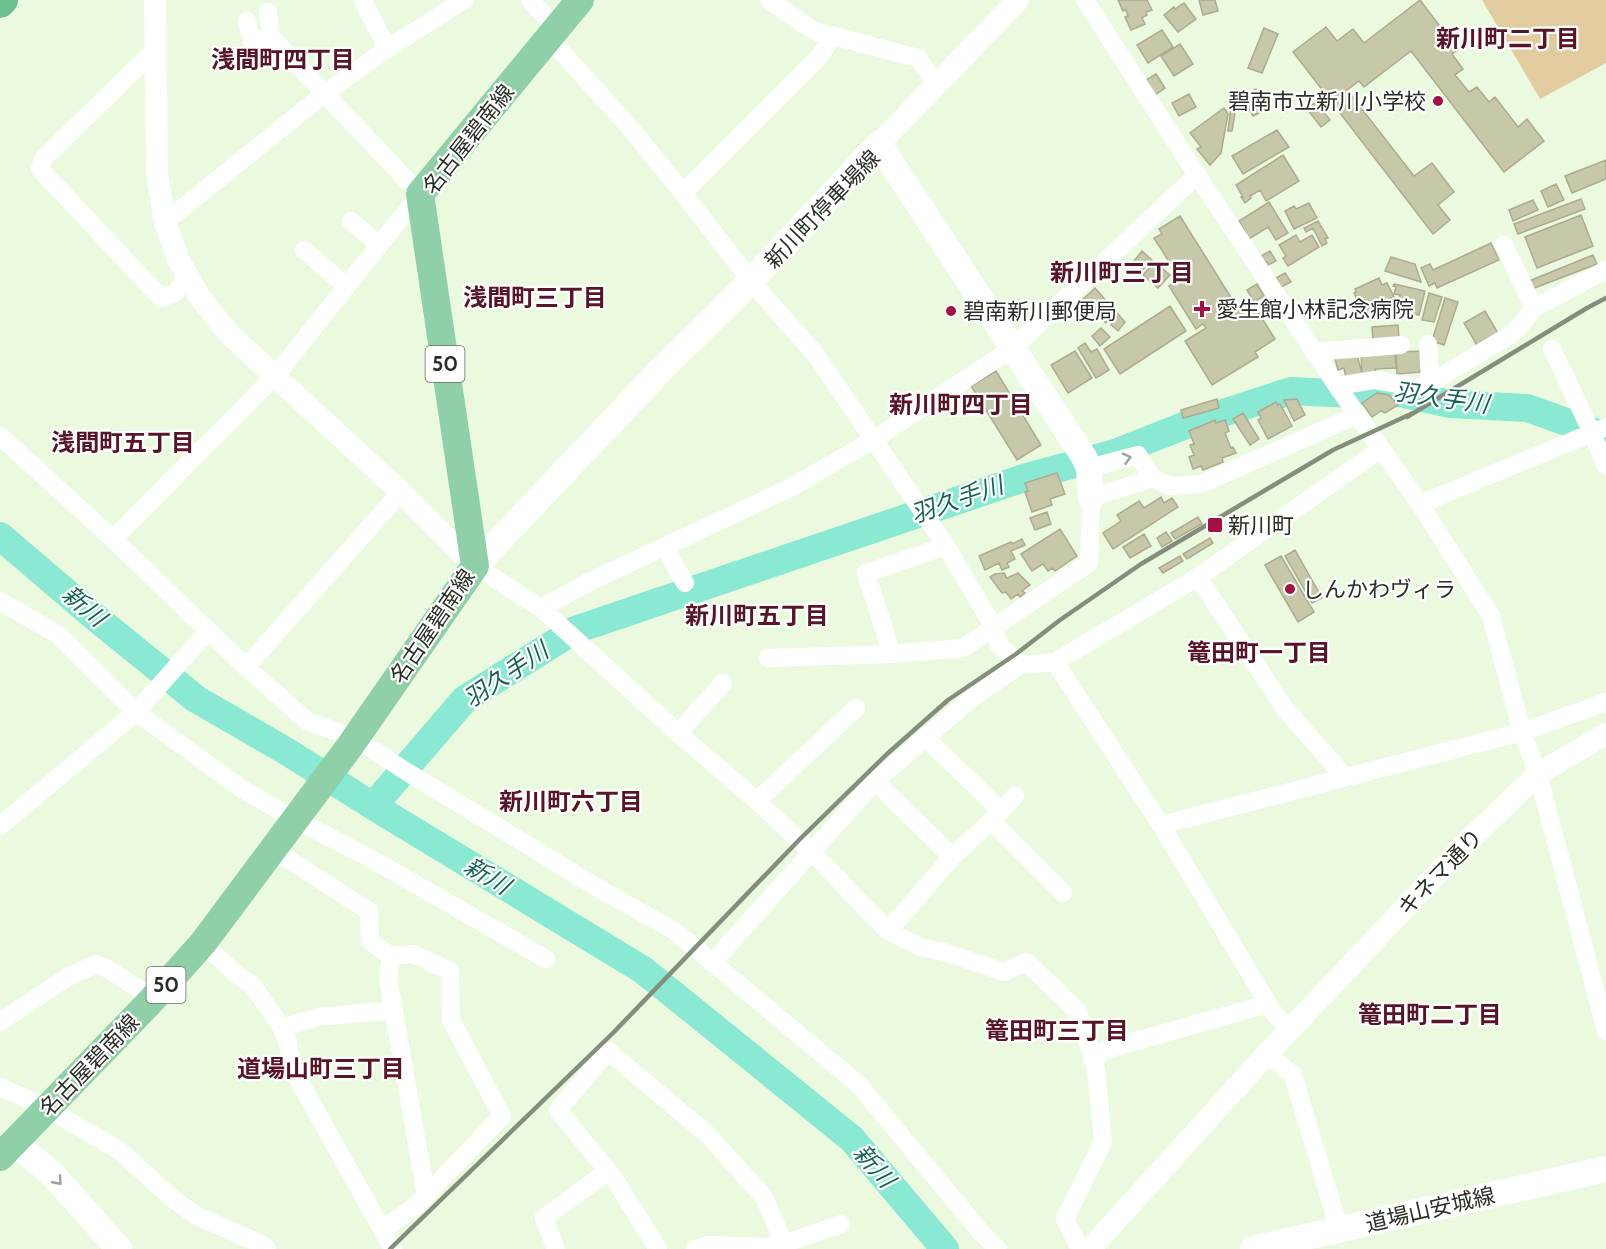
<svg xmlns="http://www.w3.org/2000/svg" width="1606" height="1249" viewBox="0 0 1606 1249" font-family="Cabin,'Noto Sans JP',sans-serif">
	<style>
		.green { fill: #e3cba0 }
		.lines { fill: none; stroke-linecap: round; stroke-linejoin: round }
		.river { stroke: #89e9d3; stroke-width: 28 }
		.building { fill: #c7c7aa; stroke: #acab8f; stroke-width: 1.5 }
		.minor { stroke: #fff; stroke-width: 18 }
		.tertiary { stroke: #fff; stroke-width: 22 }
		.secondary { stroke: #fff; stroke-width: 26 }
		.primary { stroke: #8fd0a9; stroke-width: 28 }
		.trunk { stroke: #6ac08c; stroke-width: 30 }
		.rail { stroke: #858e7c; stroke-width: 4.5 }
		.oneway { stroke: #9fa19d }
		.poi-dot { fill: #a71043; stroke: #fff; stroke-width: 2 }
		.labels { text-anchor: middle; stroke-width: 4.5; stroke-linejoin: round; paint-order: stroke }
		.shield { fill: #fff; stroke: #6a6d66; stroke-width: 1.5 }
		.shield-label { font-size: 21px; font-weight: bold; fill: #2a2f25 }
		.poi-label { font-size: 22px; fill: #2a2f25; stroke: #fff; text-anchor: start }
		.street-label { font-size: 22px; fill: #2a2f25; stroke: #fff }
		.neighbourhood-label { font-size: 24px; font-weight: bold; fill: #591426; stroke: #fff }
		.water-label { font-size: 24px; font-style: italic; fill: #176456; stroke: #fff }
	</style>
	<rect width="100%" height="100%" fill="#ebfade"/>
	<!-- green -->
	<path class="green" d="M1482 0H1606V63L1540 99Z"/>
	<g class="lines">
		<!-- river -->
		<path class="river" d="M0 536 96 618 196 699 286 751 373 806 643 970 852 1139 945 1249
			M373 806 465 699 575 630 1027 477 1115 453 1186 425 1291 391 1350 394 1372 387 1450 404 1527 408 1606 436"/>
	</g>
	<!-- building -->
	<path class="building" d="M1118 0H1147L1152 10 1146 12 1147 15 1142 18 1145 24 1131 30 1125 17 1128 16 1126 10 1123 11Z
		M1199 0H1215L1218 11 1203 15Z
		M1420 0 1458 50 1452 54 1463 69 1455 75 1469 92 1477 87 1489 102 1495 97 1518 127 1527 119 1544 141 1504 172 1411 51 1364 87 1359 81 1347 90 1414 176 1432 163 1454 192 1438 205 1450 220 1433 234 1293 52 1326 27 1337 41 1353 29 1364 43Z
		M1184 3 1196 19 1178 32 1164 15 1174 7 1175 9Z
		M1264 28 1278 34 1262 73 1248 68Z
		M1162 30 1173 47 1148 63 1137 45Z
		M1180 44 1193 64 1174 76 1161 56Z
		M1156 74 1165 88 1155 95 1146 80Z
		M1256 89 1267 109 1253 116 1242 97Z
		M1189 94 1196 107 1179 116 1172 103Z
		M1316 102 1330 120 1321 127 1307 109Z
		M1231 106 1236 107 1232 131H1228Z
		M1224 108 1228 114 1221 153 1210 165 1197 149 1201 147 1190 133Z
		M1277 130 1289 147 1243 174 1232 156Z
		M1283 155 1299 181 1266 201 1260 190 1250 196 1251 198 1245 203 1241 197H1243L1236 185Z
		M1606 160V179L1572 193 1565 176Z
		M1556 184 1564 200 1548 207 1541 191Z
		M1581 199 1585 209 1518 234 1514 224Z
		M1533 200 1538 210 1513 221 1509 210Z
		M1269 202 1288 233 1276 240 1268 227 1249 239 1239 221Z
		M1309 203 1317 218 1294 229 1285 211 1294 206 1296 209Z
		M1581 215 1593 246 1537 268 1525 237Z
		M1180 216 1237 307 1250 299 1275 339 1255 352 1258 357 1212 385 1185 341 1206 328 1203 324 1196 329 1169 286 1180 279 1154 238 1162 234 1159 229Z
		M1318 221 1328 238 1325 239 1327 243 1322 246 1313 228 1306 232 1304 228Z
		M1296 235 1300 242 1312 235 1319 247 1288 266 1283 258 1286 256 1279 245Z
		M1491 243 1499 260 1437 288 1435 283 1429 286 1421 268 1430 264 1433 270Z
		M1142 251 1152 260 1138 275 1129 267Z
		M1270 251 1276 261 1268 265 1267 262 1265 263 1261 256Z
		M1593 255 1597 264 1532 289 1529 281Z
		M1391 257 1415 264 1421 282 1385 271Z
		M1155 262 1170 275 1158 288 1143 275Z
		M1285 273 1291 282 1281 287 1276 278Z
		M1379 278 1382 285 1387 283 1394 297 1389 299 1396 314 1385 319 1383 315 1371 320 1362 300 1358 302 1354 293 1356 292 1355 289Z
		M1257 284 1264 296 1254 302 1247 290Z
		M1394 284 1425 291 1419 315 1406 312 1407 307 1401 306 1402 303 1398 302 1400 295 1394 294 1396 287 1393 286Z
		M1095 288 1125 322 1118 331 1111 325 1117 317 1113 314 1106 323 1081 301Z
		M1429 293 1442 297 1434 322 1422 320Z
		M1445 298 1458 302 1444 345 1432 341Z
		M1170 306 1186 331 1120 374 1104 349Z
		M1485 311 1499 335 1478 347 1464 323Z
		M1398 325 1399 339 1373 341 1372 327Z
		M1101 328 1110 337 1100 346 1092 336Z
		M1085 343 1091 352 1097 349 1109 370 1096 378 1078 348Z
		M1075 351 1092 378 1068 393 1051 365Z
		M1423 351 1422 370H1420V372L1397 374 1396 352Z
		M1395 352 1396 368 1375 369 1376 372 1362 373 1361 354Z
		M1357 354 1362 374 1346 378 1344 368 1338 370 1335 359Z
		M996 371 1041 445 1017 460 971 386Z
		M1377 393 1389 395 1398 405 1385 413 1381 411 1372 417 1362 403Z
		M1217 399 1219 408 1183 418 1181 410Z
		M1297 399 1305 415 1294 421 1284 400Z
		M1276 402 1278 405 1280 404 1292 426 1268 439 1258 420 1261 418 1258 412Z
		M1243 413 1259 439 1250 445 1233 419Z
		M1215 420 1216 423 1225 420 1229 431 1225 433 1231 448 1233 447 1236 453 1222 458 1223 462 1203 470 1201 466 1193 469 1189 457 1194 455 1190 445 1194 444 1189 431Z
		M1057 473 1065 494 1050 499 1052 505 1032 512 1025 492 1028 491 1025 483Z
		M1161 497 1164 503 1172 498 1178 507 1113 549 1103 533 1121 521 1117 515 1139 501 1144 508Z
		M1047 512 1051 524 1035 530 1030 518Z
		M1198 517 1202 524 1175 539 1171 533Z
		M1060 529 1077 556 1055 571 1053 568 1048 571 1043 564 1032 571 1021 554Z
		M1166 532 1172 541 1162 547 1157 538Z
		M1144 534 1151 546 1130 558 1123 547Z
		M1210 538 1213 543 1187 559 1183 554Z
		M1022 539 1025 545 1011 551 1015 559 1007 563 1009 567 1002 570 999 563 985 570 979 556 1011 542 1012 544Z
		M1295 550 1322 598 1312 603 1285 556Z
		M1180 556 1183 561 1163 573 1159 568Z
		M1281 556 1314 612 1298 622 1265 565Z
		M1004 573 1007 578 1018 573 1030 585 1022 591 1025 593 1020 597 1018 594 1011 599 1006 592 1002 593 990 577 995 574Z"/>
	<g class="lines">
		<!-- minor -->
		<path class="minor" d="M363 0 387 49
			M530 0 557 29
			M769 0 814 31 918 58 936 84
			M1085 0 1197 175 1337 386 1420 504 1491 616 1522 732 1538 774 1606 1031
			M247 21 252 42 271 37
			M549 38 632 130 683 193 751 281 816 355 946 546 993 626 999 645 1020 665 1055 662 1198 577 1381 449
			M156 49 43 159 40 169 161 298 175 293 188 276
			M683 193 818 58 833 37
			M351 221 379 245
			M165 222 325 93 387 49 464 0
			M1504 245 1534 308 1606 270
			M304 250 346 286
			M1428 344 1430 383
			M1552 349 1592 433 1606 466
			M1314 352 1401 345
			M1337 386 1374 380 1422 388 1515 332 1534 308
			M0 436 113 539 246 667 307 721 355 738 407 772 603 891 673 930 694 947 859 1085 979 1230 998 1249
			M1089 468 1138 455 1152 478 1170 486 1201 484 1357 415
			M1420 504 1606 427
			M113 539 275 376 420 194 271 37 268 12
			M664 547 685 583
			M475 566 541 608 678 733 757 801 812 852 888 931 920 947 944 952 1004 972 1027 962 1078 1012 1096 1069 1103 1142 1065 1219 1080 1249
			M1198 577 1285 709 1345 777
			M0 601 57 634 136 712 242 789 294 819 368 857 546 959
			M541 608 589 582 792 487 873 440 1013 348 1197 175
			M892 654 866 573 946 546
			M768 658 892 654 963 648 1089 563 1091 498 1152 478
			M1055 662 1161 825 1273 1012 1290 1030
			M246 667 401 492
			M678 733 723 683
			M925 737 1001 811
			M875 781 952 857
			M757 801 856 708
			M991 821 1063 893
			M1161 825 1522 732 1606 702
			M0 826 136 712 208 631
			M272 849 369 911 370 941 391 956 413 954 450 971 451 1020 502 1116 416 1206 383 1229
			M888 931 952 857 991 821 1015 796
			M203 943 236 974 252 985 279 1023 287 1039 293 1070 393 1249
			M391 956 388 978 426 1195
			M712 963 875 781 973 697 1020 665
			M0 1022 68 977 96 964 106 968 153 998
			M282 1028 317 1017 394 1010
			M1267 1054 1293 1075 1339 1229
			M1094 1061 1104 1050 1268 1004
			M0 1087 47 1108 120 1151 173 1199 197 1216 261 1244 267 1249
			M556 1249 544 1218 608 1171
			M658 1249 615 1180 558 1110 608 1051 706 1133 764 1197 784 1244
			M695 1249 709 1245 764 1247 786 1243 841 1224"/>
		<!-- tertiary -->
		<path class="tertiary" d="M155 0 157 173 165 222 178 259 199 296 228 333 401 492 475 566
			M879 144 1018 0
			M1090 1249 1267 1054 1468 841 1538 774 1606 734"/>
		<!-- secondary -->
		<path class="secondary" d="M475 566 658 373 751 281 879 144 1084 457 1089 468 1091 498
			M14 1142 52 1174 119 1249
			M1253 1249 1606 1169"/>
		<!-- primary -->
		<path class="primary" d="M0 1157 150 1002 203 943 350 746 475 566 420 194 580 0"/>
		<!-- trunk -->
		<path class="trunk" d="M0 3 3 0"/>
		<!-- rail -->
		<path class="rail" d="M1407 417 1587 308 1606 298
			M390 1249 613 1033 800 839 887 754 948 700 1016 654 1060 620 1141 564 1333 450 1413 413"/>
	</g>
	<!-- one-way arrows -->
	<defs><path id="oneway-chevron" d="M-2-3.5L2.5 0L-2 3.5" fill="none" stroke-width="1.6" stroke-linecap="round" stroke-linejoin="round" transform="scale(1.5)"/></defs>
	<g class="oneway">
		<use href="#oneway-chevron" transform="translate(1127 458) rotate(-15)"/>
		<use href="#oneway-chevron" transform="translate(58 1181) rotate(48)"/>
	</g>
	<!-- markers -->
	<g class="poi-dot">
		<circle cx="1438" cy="101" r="6"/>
		<path d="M1199 300h6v6h6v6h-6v6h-6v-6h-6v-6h6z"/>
		<circle cx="951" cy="311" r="6"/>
		<rect x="1207" y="517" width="16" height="16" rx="3"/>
		<circle cx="1290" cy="589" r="6"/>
	</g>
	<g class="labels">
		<!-- shield labels -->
		<g class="shield">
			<rect x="425.5" y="346" width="39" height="36" rx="4.5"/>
			<rect x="146.5" y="967" width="39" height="36" rx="4.5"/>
		</g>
		<g class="shield-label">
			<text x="445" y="371">50</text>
			<text x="166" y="992">50</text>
		</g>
		<!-- poi labels -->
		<g class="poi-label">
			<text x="1426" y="109" text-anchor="end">碧南市立新川小学校</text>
			<text x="1216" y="317">愛生館小林記念病院</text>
			<text x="963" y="319">碧南新川郵便局</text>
			<text x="1228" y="533">新川町</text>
			<text x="1302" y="597">しんかわヴィラ</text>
		</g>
		<!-- street labels -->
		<g class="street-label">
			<text transform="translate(468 139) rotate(-52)" y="8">名古屋碧南線</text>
			<text transform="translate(822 209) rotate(-46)" y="8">新川町停車場線</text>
			<text transform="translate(432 626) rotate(-56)" y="8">名古屋碧南線</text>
			<text transform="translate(1440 872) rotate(-46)" y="8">キネマ通り</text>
			<text transform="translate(89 1065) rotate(-46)" y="8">名古屋碧南線</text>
			<text transform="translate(1430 1209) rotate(-13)" y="8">道場山安城線</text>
		</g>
		<!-- neighbourhood labels -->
		<g class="neighbourhood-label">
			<text x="1508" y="47">新川町二丁目</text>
			<text x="283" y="68">浅間町四丁目</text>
			<text x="1122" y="281">新川町三丁目</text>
			<text x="535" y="306">浅間町三丁目</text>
			<text x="961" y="413">新川町四丁目</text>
			<text x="123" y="451">浅間町五丁目</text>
			<text x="757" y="624">新川町五丁目</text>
			<text x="1259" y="661">篭田町一丁目</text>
			<text x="571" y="810">新川町六丁目</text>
			<text x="1430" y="1023">篭田町二丁目</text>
			<text x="1057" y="1039">篭田町三丁目</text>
			<text x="321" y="1077">道場山町三丁目</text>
		</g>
		<!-- water labels -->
		<g class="water-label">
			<text transform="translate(1441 398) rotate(8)" y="8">羽久手川</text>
			<text transform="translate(957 500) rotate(-19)" y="8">羽久手川</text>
			<text transform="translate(84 606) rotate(40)" y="8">新川</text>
			<text transform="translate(506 675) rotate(-34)" y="8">羽久手川</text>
			<text transform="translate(487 876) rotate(31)" y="8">新川</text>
			<text transform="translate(874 1166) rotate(49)" y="8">新川</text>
		</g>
	</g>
</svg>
